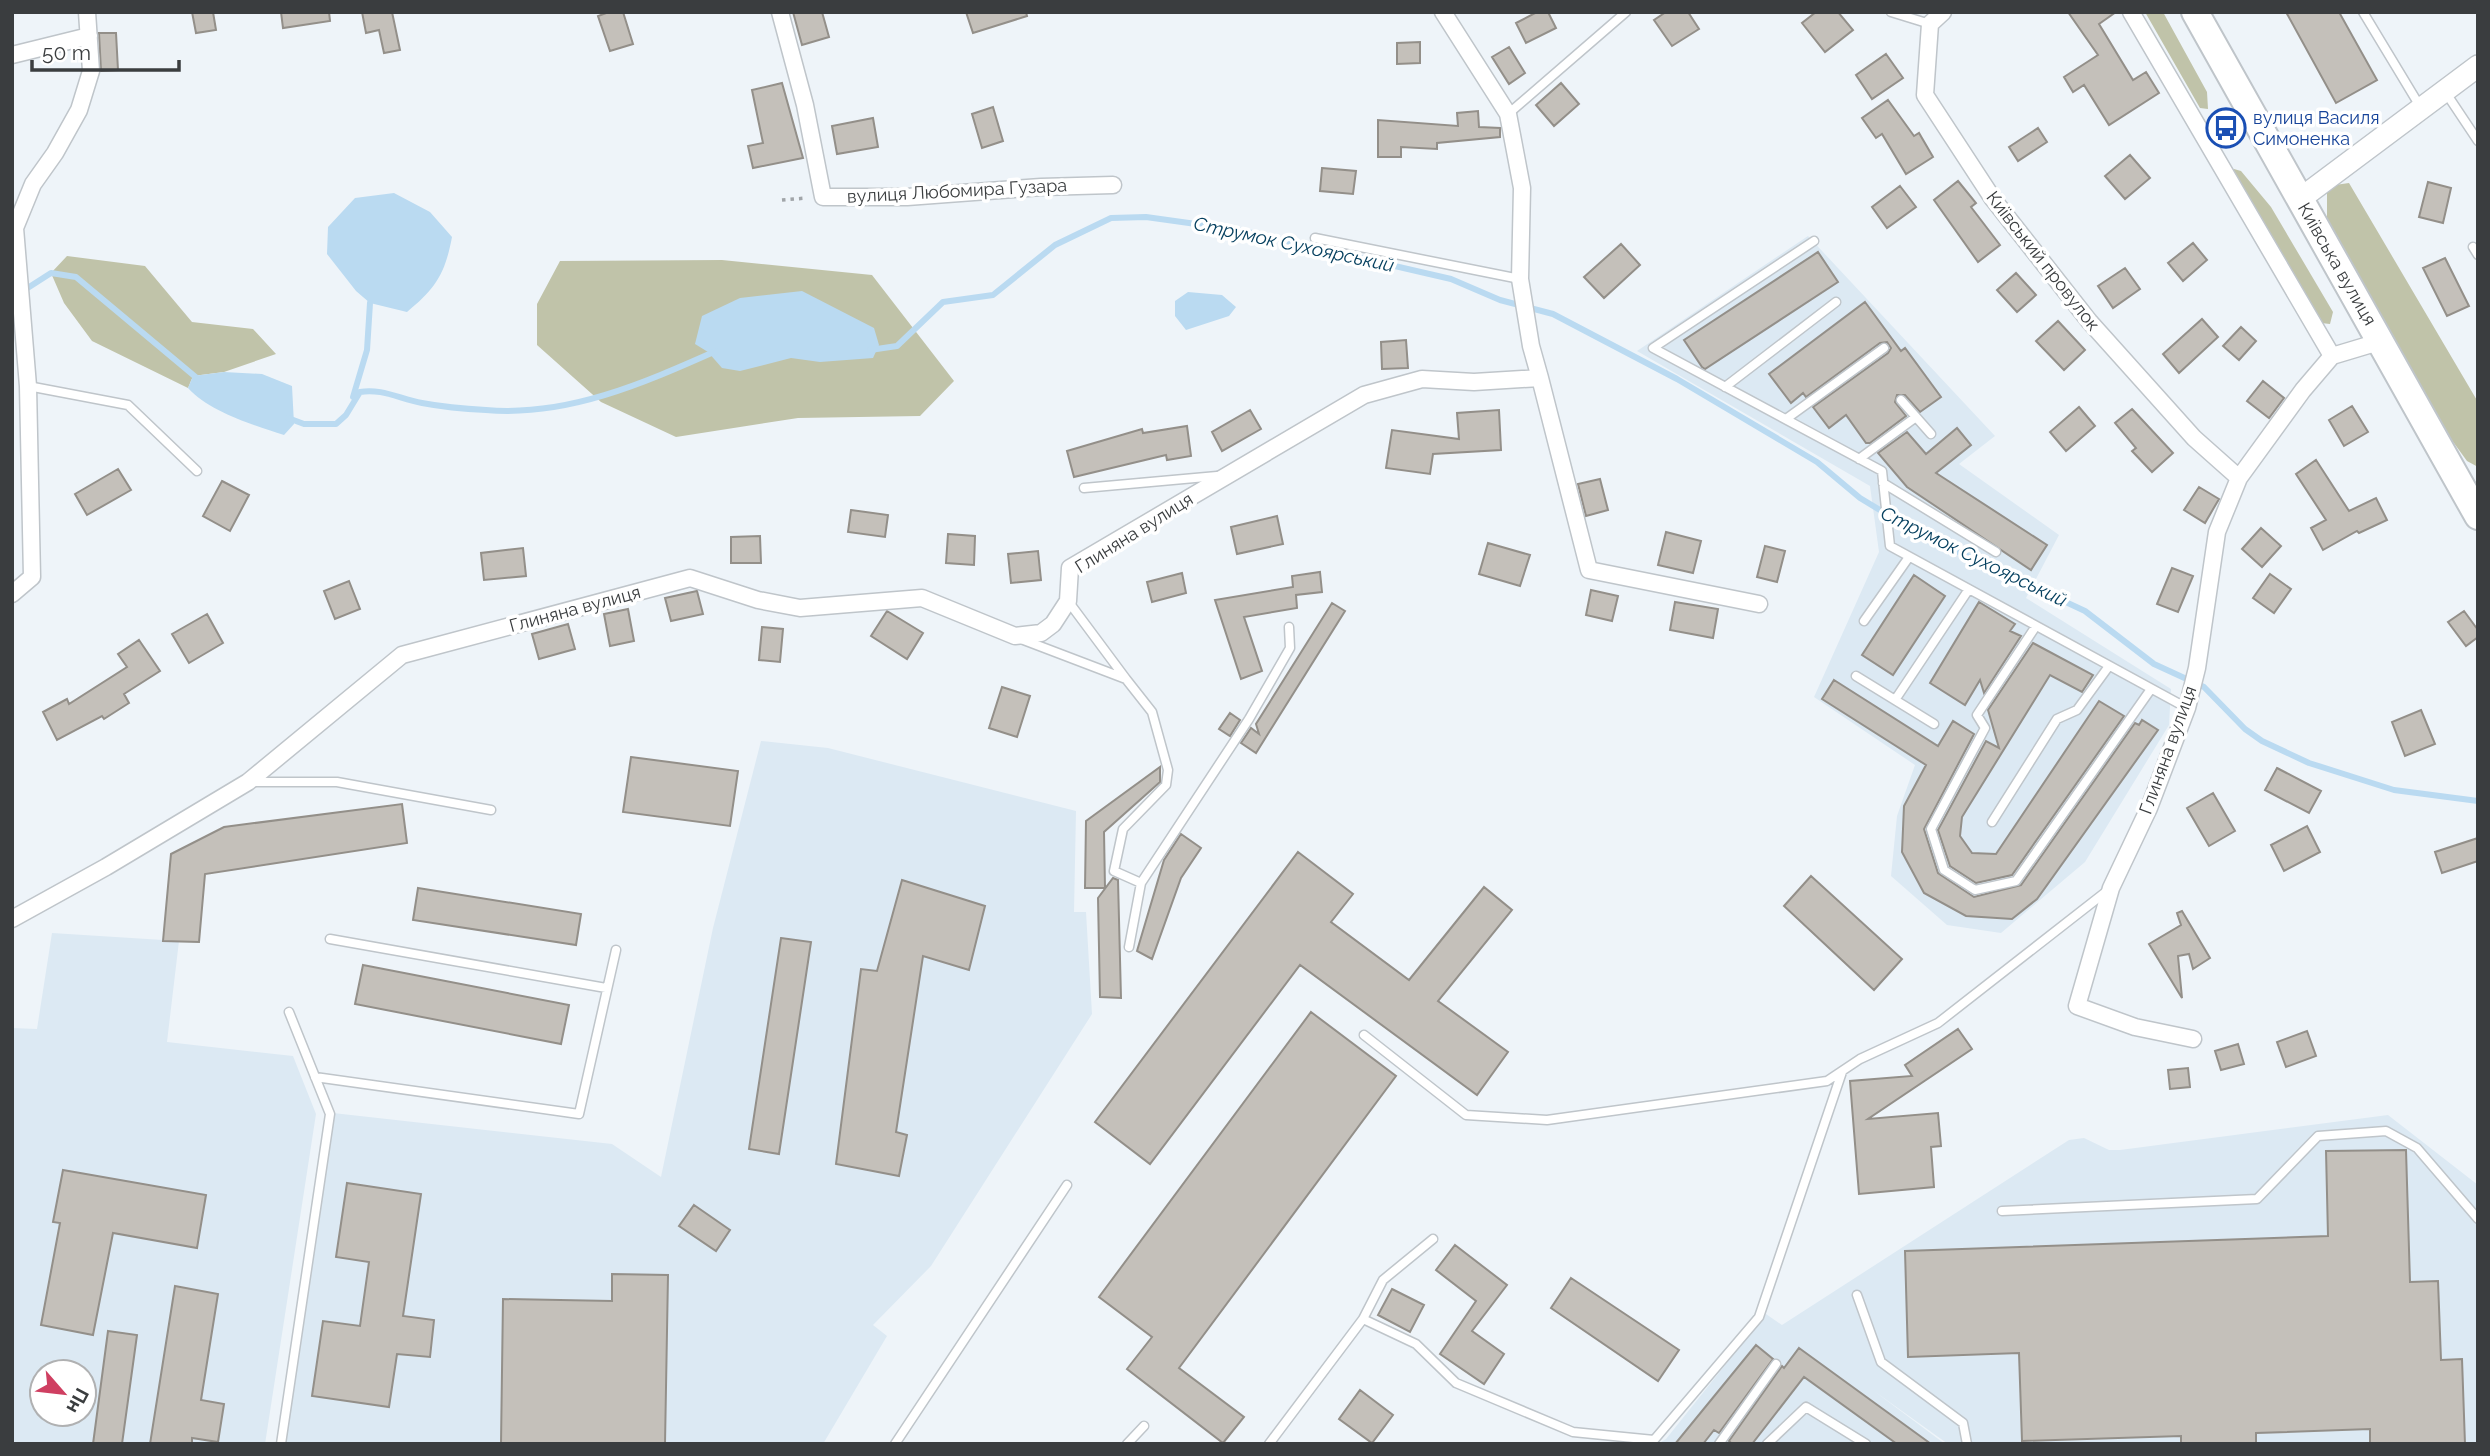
<svg xmlns="http://www.w3.org/2000/svg" width="2490" height="1456" viewBox="0 0 2490 1456" font-family="Raleway,sans-serif">
	<style>
		.built { fill: #dce9f3; fill-rule: evenodd }
		.green { fill: #c0c3a9 }
		.water { fill: #badaf1 }
		.lines { fill: none; stroke-linecap: round; stroke-linejoin: round }
		.stream { stroke: #badaf1; stroke-width: 6 }
		.building { fill: #c4c0ba; stroke: #938f89; stroke-width: 2 }
		.service-casing { stroke: #bfc5ca; stroke-width: 11 }
		.minor-casing { stroke: #bfc5ca; stroke-width: 19 }
		.tertiary-casing { stroke: #bfc5ca; stroke-width: 24 }
		.primary-casing { stroke: #bfc5ca; stroke-width: 30 }
		.path { stroke: #a1a5a9; stroke-width: 3.5; stroke-dasharray: 3.5 5; stroke-linecap: butt }
		.service { stroke: #fff; stroke-width: 8 }
		.minor { stroke: #fff; stroke-width: 16 }
		.tertiary { stroke: #fff; stroke-width: 21 }
		.primary { stroke: #fff; stroke-width: 26 }
		.labels { text-anchor: middle; stroke-width: 7; stroke-linejoin: round; paint-order: stroke }
		.transit-label { font-size: 18px; fill: #164399; stroke: #fff; text-anchor: start }
		.street-label { font-size: 18px; fill: #3a3d3f; stroke: #fff }
		.water-label { font-size: 19px; font-style: italic; fill: #06405f; stroke: #fff }
	</style>
	<rect width="100%" height="100%" fill="#eef4f9"/>
	<!-- built -->
	<path class="built" d="M1808 236 1995 436 1959 464 2059 535 2026 598 2171 689 2169 725 2085 862 2001 933 1947 925 1891 876 1897 816 1915 765 1814 697 1879 552 1870 486 1637 351Z
		M761 741 828 748 1076 811 1074 912H1086L1092 1014 931 1266 873 1325 887 1336 823 1444H284L333 1113 612 1144 661 1177 713 928Z
		M52 933 179 941 167 1042 293 1056 316 1114 265 1444H12V1028L37 1029ZM42 1372H84V1414H42Z
		M2388 1115 2478 1185V1444H1948L1874 1391 1945 1444H1658L1666 1439 1766 1314 1782 1325 2069 1140 2084 1138 2109 1150H2120Z"/>
	<!-- green -->
	<path class="green" d="M2145 12H2163L2207 92 2208 109 2200 108Z
		M2234 169 2241 171 2271 207 2333 312 2330 324 2321 323 2233 174Z
		M2349 183 2478 402V467L2467 461 2451 439 2327 218V192L2335 185Z
		M67 256 145 266 192 322 253 329 276 354 224 372 193 376 188 388 92 341 64 303 51 273Z
		M722 260 872 275 954 381 920 416 798 418 676 437 601 402 537 345V304L560 261Z"/>
	<!-- water -->
	<path class="water" d="M394 193 430 212 452 237C445 274 436 288 407 312L370 303 356 291 327 254 328 227 355 198Z
		M802 291 874 328 879 345 873 358 820 362 791 358 740 371 722 368 708 352 695 344 702 316 740 298Z
		M1188 292 1222 295 1236 307 1229 316 1186 330 1175 316V301Z
		M224 372 262 374 292 386 294 424 284 435C253 425 210 412 188 388L193 376Z"/>
	<g class="lines">
		<!-- stream -->
		<path class="stream" d="M12 298 51 273 76 277 198 379
			M870 350 897 346 943 302 993 295 1055 245 1111 218 1146 217 1239 230 1451 279 1500 300 1553 314 1677 379 1817 462 1860 498 1918 533 2085 611 2154 664 2204 687 2245 729 2262 741 2309 763 2394 790 2478 801
			M353 397 367 350 370 303
			M288 418 304 424H336L346 415 360 392C381 388 400 399 422 403 443 407 465 409 486 410 567 417 644 383 716 351"/>
	</g>
	<!-- building -->
	<path class="building" d="M192 12H213L216 30 196 33Z
		M281 12H329L330 21 283 28Z
		M362 12H392L400 50 384 53 379 30 366 33Z
		M609 12H623L633 44 610 51 598 16Z
		M793 12H822L829 37 802 45Z
		M966 12H1026L1027 16 973 33Z
		M1537 12H1548L1556 28 1526 43 1516 23Z
		M1666 12H1688L1699 29 1672 46 1654 20Z
		M1816 12H1838L1853 30 1825 52 1802 23Z
		M2068 12H2116L2099 24 2133 80 2146 72 2159 93 2109 125 2084 85 2073 92 2064 77 2098 55Z
		M2286 12H2339L2377 80 2336 103Z
		M99 33H116L118 70 101 71Z
		M1420 42V63L1397 64V43Z
		M1509 47 1525 73 1509 84 1492 57Z
		M1886 54 1903 78 1872 99 1856 75Z
		M782 83 803 158 753 168 748 146 763 143 752 90Z
		M1561 83 1579 104 1554 126 1536 105Z
		M1888 100 1914 136 1919 133 1933 157 1906 174 1882 134 1876 138 1862 118Z
		M993 107 1003 141 982 148 972 114Z
		M1478 111 1479 127 1500 128V137L1437 143V149L1401 147V157H1378V120L1458 126 1457 113Z
		M873 118 878 147 837 154 832 126Z
		M2038 128 2047 142 2018 161 2009 147Z
		M2130 155 2150 178 2125 199 2105 176Z
		M1322 168 1356 171 1353 194 1320 191Z
		M1958 181 1976 203 1971 207 2000 245 1978 262 1934 200Z
		M2428 182 2451 188 2443 223 2419 217Z
		M1900 186 1916 207 1887 228 1872 207Z
		M2193 243 2207 260 2183 281 2168 263Z
		M1621 244 1640 265 1604 298 1584 277Z
		M1818 252 1838 282 1705 369 1702 367 1684 340Z
		M2445 258 2469 306 2447 316 2423 268Z
		M2125 268 2140 289 2113 308 2098 286Z
		M2016 273 2036 295 2017 312 1997 290Z
		M1865 302 1901 351 1905 348 1941 397 1920 412 1905 395H1897L1895 402 1906 416 1870 443H1866L1846 415 1829 428 1813 407 1888 353 1891 348 1887 342 1880 343 1806 397 1803 393 1791 403 1769 374Z
		M2202 319 2218 337 2179 373 2163 354Z
		M2058 321 2085 350 2064 370 2036 341Z
		M2241 327 2256 341 2239 360 2223 346Z
		M1406 340 1408 368 1382 369 1381 342Z
		M2263 381 2284 398 2269 418 2247 401Z
		M2352 406 2368 432 2344 446 2329 420Z
		M2079 407 2095 426 2066 451 2050 432Z
		M2132 409 2173 453 2152 472 2132 451 2136 448 2115 423Z
		M1250 410 1261 429 1222 451 1212 432Z
		M1499 410 1501 450 1433 454 1430 474 1386 468 1392 430 1459 439 1457 413Z
		M1187 426 1191 456 1167 460 1166 455 1074 477 1067 451 1142 429 1143 433Z
		M1957 428 1971 445 1936 473 2047 545 2031 570 1907 487 1878 453 1907 432 1926 454Z
		M2316 460 2349 511 2376 498 2387 520 2359 533 2357 531 2323 550 2311 528 2326 520 2296 474Z
		M118 469 131 490 87 515 75 494Z
		M1600 479 1608 510 1586 516 1578 484Z
		M222 481 249 495 230 531 203 516Z
		M2199 487 2219 499 2205 523 2184 510Z
		M851 510 888 515 885 537 848 532Z
		M1277 516 1283 544 1237 554 1231 527Z
		M2261 528 2281 546 2262 567 2242 549Z
		M1666 532 1701 541 1693 573 1658 565Z
		M948 534 975 536 974 565 946 563Z
		M760 536 761 563H731V537Z
		M1488 543 1530 555 1520 586 1479 574Z
		M1765 546 1785 551 1777 582 1757 577Z
		M523 548 526 576 484 580 481 553Z
		M1038 551 1041 580 1011 583 1008 554Z
		M2172 568 2193 576 2178 612 2157 604Z
		M1320 572 1322 592 1296 595 1297 608 1244 617 1262 671 1241 679 1215 600 1293 587 1292 576Z
		M1182 573 1186 593 1152 602 1147 582Z
		M2270 574 2291 589 2274 613 2253 598Z
		M1914 575 1945 596 1893 675 1862 655Z
		M349 581 360 609 335 619 324 591Z
		M1591 590 1618 596 1612 621 1586 615Z
		M697 591 703 614 671 621 665 598Z
		M1675 602 1718 609 1713 638 1670 630Z
		M1979 602 2015 624 2010 631 2021 636 1984 693 1980 680 1965 705 1930 683Z
		M1332 603 1345 611 1256 753 1241 743 1251 728 1259 734 1256 724Z
		M628 609 634 641 610 646 604 614Z
		M887 611 923 633 907 659 871 636Z
		M2464 611 2478 630V637L2466 646 2448 622Z
		M207 614 223 643 189 663 172 634Z
		M568 624 575 649 539 659 532 634Z
		M762 627 783 629 780 662 759 660Z
		M139 640 160 671 124 694 129 703 104 719 102 716 57 740 43 712 67 699 69 704 127 667 118 654Z
		M2033 643 2093 675 2082 692 2050 675 1962 817 1960 836 1972 853 1996 854 2099 701 2124 716 2012 875 1976 883 1950 866 1938 830 1986 741 1999 748 1988 710Z
		M1834 680 1938 746 1953 721 1974 734 1924 829 1938 873 1974 897 2021 885 2135 723 2139 725 2142 720 2158 730 2037 899 2012 919 1966 916 1924 893 1902 852 1904 806 1926 765 1822 699Z
		M1002 687 1030 696 1017 737 989 728Z
		M2421 710 2435 744 2405 756 2392 722Z
		M1230 713 1240 720 1230 736 1219 729Z
		M631 757 738 771 730 826 623 812Z
		M1160 767V782L1104 832 1105 888H1085L1086 821Z
		M2277 768 2321 791 2309 813 2265 790Z
		M2213 793 2235 831 2209 846 2187 808Z
		M402 804 407 843 205 874 199 942 163 941 171 854 224 827Z
		M2307 826 2320 852 2284 871 2271 845Z
		M1181 834 1201 848 1181 878 1152 959 1137 951 1164 860Z
		M2478 838V861L2442 873 2435 852Z
		M1298 852 1353 894 1331 922 1409 980 1484 887 1512 910 1438 1001 1508 1052 1477 1095 1300 965 1150 1164 1095 1122Z
		M1811 876 1902 959 1874 990 1784 906Z
		M1113 878 1118 880 1121 998 1100 997 1098 898Z
		M902 880 985 906 969 970 923 956 896 1132 907 1135 899 1176 836 1164 861 969 877 971Z
		M418 888 581 914 576 945 413 920Z
		M2182 911 2210 958 2193 969 2189 954 2178 956 2182 998 2149 944 2181 925 2177 913Z
		M781 938 811 942 779 1154 749 1149Z
		M363 965 569 1005 561 1044 355 1004Z
		M1311 1012 1396 1076 1179 1368 1244 1417 1223 1443 1127 1369 1152 1337 1099 1297Z
		M1958 1029 1972 1049 1868 1119 1938 1113 1941 1146 1931 1147 1934 1187 1859 1194 1850 1081 1912 1076 1905 1065Z
		M2307 1031 2316 1056 2286 1067 2277 1042Z
		M2238 1044 2244 1064 2221 1070 2215 1051Z
		M2188 1068 2190 1087 2170 1089 2168 1070Z
		M2406 1150 2410 1282 2438 1281 2441 1360 2462 1359 2465 1444H2370V1429L2256 1433V1444H2181V1436L2022 1441 2019 1353 1908 1357 1905 1251 2328 1236 2326 1151Z
		M63 1170 206 1195 197 1248 113 1233 93 1335 41 1325 60 1223 53 1222Z
		M347 1183 421 1194 403 1316 434 1320 430 1357 397 1354 389 1407 312 1396 323 1321 360 1326 369 1262 336 1257Z
		M694 1205 730 1230 716 1251 679 1226Z
		M1455 1245 1507 1285 1472 1331 1504 1354 1484 1384 1440 1354 1476 1301 1436 1270Z
		M612 1274 668 1275 665 1444H501L503 1299 612 1301Z
		M1571 1278 1679 1350 1658 1381 1551 1308Z
		M175 1286 218 1294 201 1400 224 1404 218 1442 192 1438V1444H150Z
		M1392 1289 1424 1305 1410 1332 1378 1315Z
		M108 1331 137 1335 122 1444H93Z
		M1756 1345 1773 1359 1719 1433 1714 1430 1703 1444H1675Z
		M1799 1348 1931 1444H1897L1804 1377 1752 1444H1732L1729 1441 1782 1366 1784 1368Z
		M1360 1390 1393 1415 1372 1443 1339 1419Z"/>
	<g class="lines">
		<!-- service casing -->
		<g class="service-casing">
			<path id="service" d="M1891 12 1930 24
				M2363 12 2421 108
				M2446 93 2478 141
				M1508 114 1626 12
				M1315 238 1520 279
				M1814 241 1653 348 1882 471 1890 546 2187 708
				M2473 247 2478 255
				M28 386 128 405 197 471
				M1725 387 1836 302
				M1901 400 1931 434
				M1786 419 1884 348
				M1859 459 1916 417
				M1883 483 1996 552
				M1084 488 1217 476
				M1068 601 1126 679
				M1864 621 1909 557
				M2036 626 1977 715 1985 728 1931 829 1944 870 1975 890 2016 881 2151 689
				M1021 639 1126 679 1152 712 1168 770 1166 785 1123 829 1114 871 1141 883
				M1856 676 1934 724
				M1895 700 1969 589
				M251 782H337L491 810
				M1992 822 2057 719 2077 710 2109 666
				M330 939 606 988
				M1129 947 1141 883 1249 719 1290 648 1289 627
				M1364 1035 1466 1115 1547 1120 1827 1081 1860 1059 1938 1023 2107 891
				M315 1077 579 1114 616 950
				M2002 1211 2257 1199 2318 1136 2386 1131 2417 1148 2478 1219
				M1857 1295 1881 1362 1963 1423 1967 1444
				M1363 1319 1383 1280 1433 1239
				M281 1444 330 1114 289 1012
				M895 1444 1067 1185
				M1127 1444 1144 1426
				M1269 1444 1363 1319 1416 1344 1456 1383 1573 1432 1654 1440 1759 1317 1842 1072
				M1719 1444 1776 1364
				M1767 1444 1806 1407 1866 1444"/>
		</g>
		<!-- minor casing -->
		<g class="minor-casing">
			<path id="minor" d="M780 12 805 105 823 197H907L1041 187 1113 185
				M1443 12 1508 114 1522 188 1520 279 1531 346 1540 378
				M1943 12 1930 24 1925 95 1993 199 2089 321 2194 438 2239 478
				M2131 12 2332 356
				M12 55 89 36
				M2332 356 2382 341
				M12 594 32 577 28 386 15 228 33 184 55 153 79 110 91 71 87 12
				M12 919 106 867 248 782 402 655 690 578 758 600 800 608 922 598 1015 636 1041 633 1053 624 1068 601 1070 568 1364 395 1422 379 1474 382 1540 378 1589 570 1759 604
				M2193 1039 2135 1027 2077 1006 2111 888 2149 808 2187 708 2197 668 2217 532 2239 478 2303 390 2332 356"/>
		</g>
		<!-- tertiary casing -->
		<g class="tertiary-casing">
			<path id="tertiary" d="M2300 199 2478 66"/>
		</g>
		<!-- primary casing -->
		<g class="primary-casing">
			<path id="primary" d="M2195 12 2478 516"/>
		</g>
		<!-- path -->
		<path class="path" d="M782 200 807 198"/>
		<!-- service -->
		<use href="#service" class="service"/>
		<!-- minor -->
		<use href="#minor" class="minor"/>
		<!-- tertiary -->
		<use href="#tertiary" class="tertiary"/>
		<!-- primary -->
		<use href="#primary" class="primary"/>
	</g>
	<!-- icons -->
	<defs>
		<g id="bus-ring" transform="scale(2.0125)"><circle r="9.5" fill="#fff" stroke="#1a4fb4" stroke-width="1.5"/><path d="M-5-6H5V4H4V6H2V4H-2V6H-4V4H-5ZM-3.5-4V0h7V-4ZM-3.5 1.2v1.5H-2V1.2ZM2 1.2v1.5H3.5V1.2Z" fill="#1a4fb4"/></g>
	</defs>
	<g fill-rule="evenodd">
		<use href="#bus-ring" x="2226" y="128"/>
	</g>
	<g class="labels">
		<!-- transit labels -->
		<g class="transit-label">
			<text x="2253" y="124">вулиця Василя<tspan x="2253" dy="21">Симоненка</tspan></text>
		</g>
		<!-- street labels -->
		<g class="street-label">
			<text transform="translate(957 191) rotate(-3)" y="6">вулиця Любомира Гузара</text>
			<text transform="translate(2043 261) rotate(52)" y="6">Київський провулок</text>
			<text transform="translate(2337 264) rotate(60)" y="6">Київська вулиця</text>
			<text transform="translate(1134 533) rotate(-32)" y="6">Глиняна вулиця</text>
			<text transform="translate(575 609) rotate(-15)" y="6">Глиняна вулиця</text>
			<text transform="translate(2168 750) rotate(-70)" y="6">Глиняна вулиця</text>
		</g>
		<!-- water labels -->
		<g class="water-label">
			<text transform="translate(1294 244) rotate(12)" y="7">Струмок Сухоярський</text>
			<text transform="translate(1974 556) rotate(26)" y="7">Струмок Сухоярський</text>
		</g>
	</g>
	<!-- border -->
	<rect width="2490" height="1456" fill="none" stroke="#3a3d3f" stroke-width="28"/>
	<!-- north arrow -->
	<g transform="translate(63 1393) rotate(118)"><circle r="33" fill="#ffffff" stroke="#b0b1b2" stroke-width="2"/>
	<path d="M0-5L12 26L0 18L-12 26Z" fill="#cf3f61"/>
	<text y="-10" font-size="19" font-weight="bold" text-anchor="middle" fill="#3a3d3f">Пн</text>
	</g>
	<!-- scale -->
	<path d="M32 60v10h147v-10" fill="none" stroke="#3a3d3f" stroke-width="3.5"/>
	<text x="42" y="60" font-size="21" fill="#3a3d3f" stroke="#ffffff" stroke-width="5" paint-order="stroke">50 m</text>
</svg>
